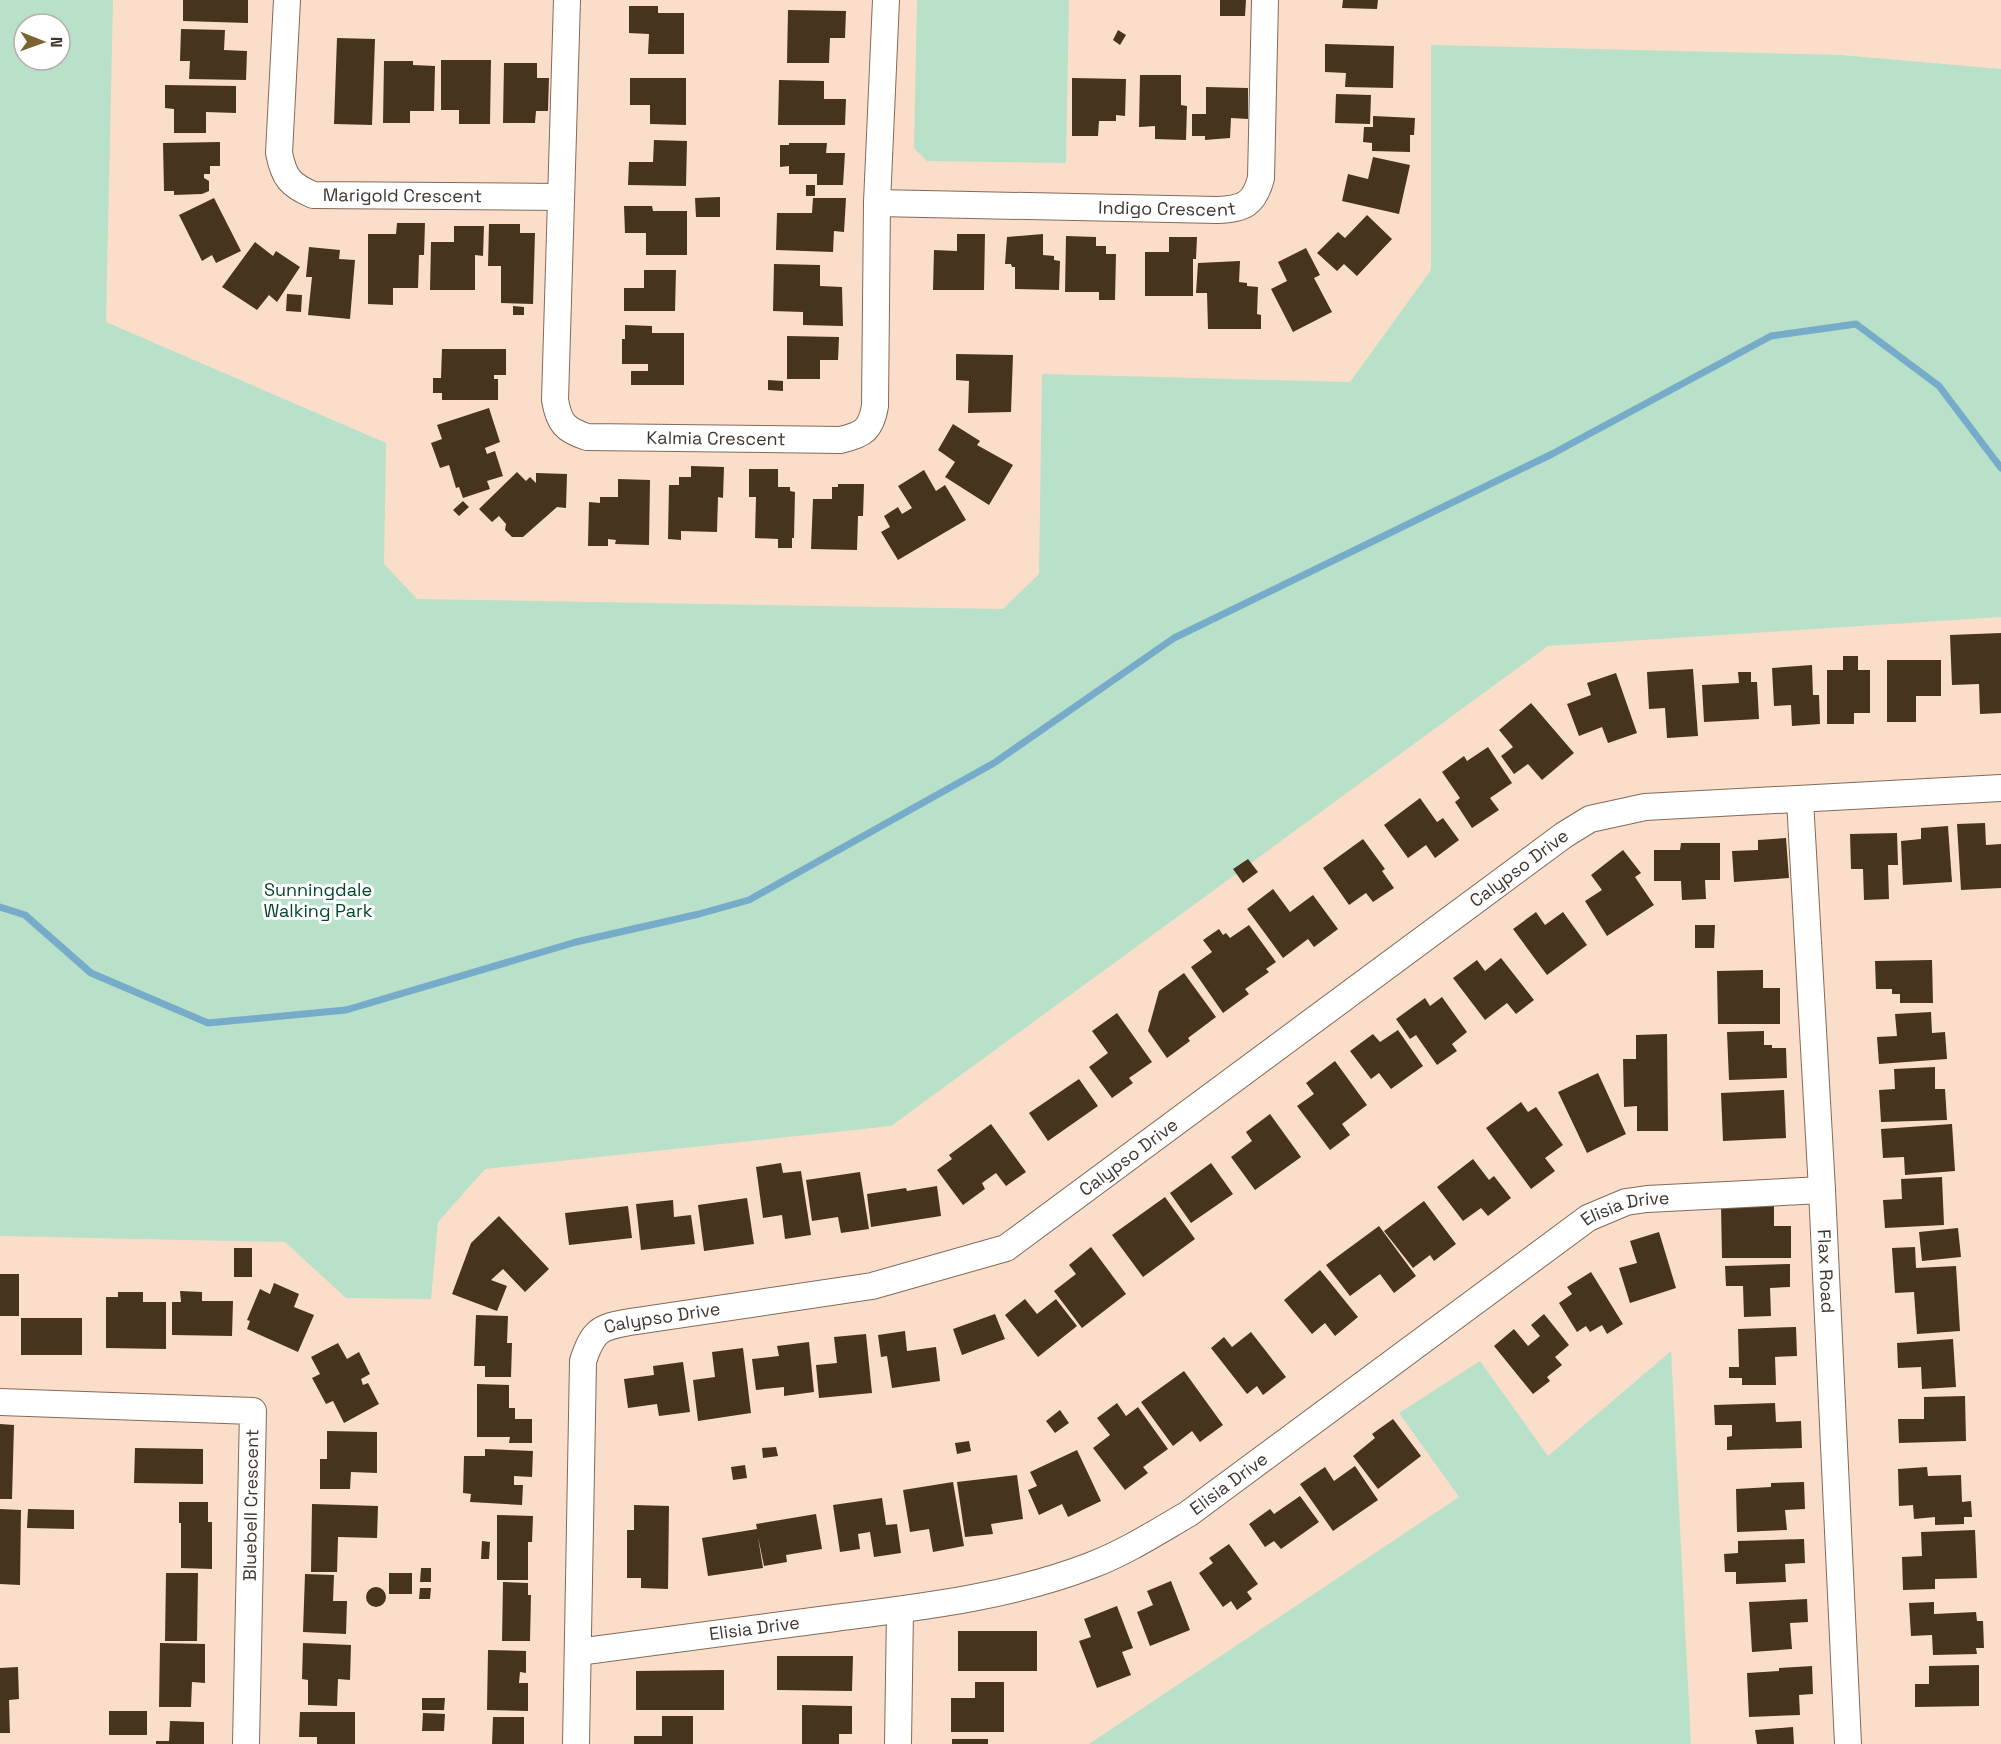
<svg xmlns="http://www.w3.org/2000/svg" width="2001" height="1744" viewBox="0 0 2001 1744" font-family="'Space Grotesk',sans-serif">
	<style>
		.green { fill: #b9e0c8; fill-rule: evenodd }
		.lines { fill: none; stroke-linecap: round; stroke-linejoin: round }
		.stream { stroke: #76acc9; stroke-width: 7 }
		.building { fill: #46341f }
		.minor-casing { stroke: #836a58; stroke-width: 28 }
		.minor { stroke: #fff; stroke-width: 26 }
		.labels { text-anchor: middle; stroke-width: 6; stroke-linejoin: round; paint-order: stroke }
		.street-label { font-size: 18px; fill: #41362e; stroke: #fff }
		.park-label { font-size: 18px; fill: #00472a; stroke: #fff }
	</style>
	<rect width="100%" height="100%" fill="#fbdeca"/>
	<!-- green -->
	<path class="green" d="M0 0H113L106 322 386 443 384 564 417 599 1003 609 1039 574 1042 374 1350 382 1431 270V45L1841 55 2001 69V617L1548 646 891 1126 485 1169 438 1222 431 1299 346 1298 285 1242 0 1236ZM24 24H60V60H24Z
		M917 0H1069L1066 163 927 161 914 148Z
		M1671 1351 1691 1744H1089L1459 1497 1399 1413 1480 1361 1548 1456Z"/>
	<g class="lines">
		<!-- stream -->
		<path class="stream" d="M0 907 25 915 91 973 208 1023 346 1010 576 942 699 914 749 900 994 763 1174 638 1552 454 1771 336 1856 324 1939 386 2001 468"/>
	</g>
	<!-- building -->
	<path class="building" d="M183 0H248V23L183 21Z
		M1220 0H1246L1245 16H1220Z
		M1343 0H1378L1377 9 1342 8Z
		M629 6H658V13H684V54H648L649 34 629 33Z
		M788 10 846 11 845 38H830L829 63H787Z
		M181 29 225 30 224 50 247 51 246 80 189 79 190 61H180Z
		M1118 30 1126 35 1120 45 1113 40Z
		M337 38 375 39 372 125 334 124Z
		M1325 44 1394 46 1393 88 1345 87 1346 73 1325 72Z
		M441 60H491L490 124H459V110H441Z
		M384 61H413V65L435 66 434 111H410V123H383Z
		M504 63H537V78H549L548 111H536L535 123H503Z
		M1140 75H1181V105L1187 106 1186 140 1155 139V126L1139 127Z
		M630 78H686V125L650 124V105H630Z
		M1072 78 1126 79 1125 116 1116 115V121H1099L1098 136H1072Z
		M779 80 824 81V99H846L845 125H778Z
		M165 85 236 86V113L206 112V133H174V109L165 108Z
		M1206 87 1248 88V119L1231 118 1230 138 1205 140V136H1192V114H1206Z
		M1336 94 1371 95 1370 124 1335 123Z
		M1373 116 1415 118 1414 135H1410V152L1372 151V143L1363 142 1364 127H1373Z
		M654 140 687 141 686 186 628 185 629 162H653Z
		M220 142V166H210V174H204V178L209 181V191L202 194 174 195V191H164L163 143Z
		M789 143H827L826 153H845L843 185H817V174H789V166L780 167V145H789Z
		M1373 157 1410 165 1399 214 1342 201 1348 174 1368 179Z
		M806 185H815V196H806Z
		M720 197V217H696L695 198Z
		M214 198 241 251 216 263 212 255 202 261 179 215Z
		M813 198H846L844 232 834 231 833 252 776 250 777 213H812Z
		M624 206H652L653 211H687V255H646V233H625Z
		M1367 215 1392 239 1357 276 1344 264 1337 271 1317 253 1338 232 1345 238Z
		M397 223H425L424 255H419L418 288H393V305L368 304V234H396Z
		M489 224H520V233H535L533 304 501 303V266H488Z
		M454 226H484L483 256 475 255V290H430L431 242H454Z
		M957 234H985L984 290H933L934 250 957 251Z
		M1043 234V255L1054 256V260L1060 261 1059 290 1015 289V267H1012L1011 264H1005L1007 237Z
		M1066 236 1096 237V246H1106V254H1116L1115 300H1099V292H1065Z
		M1169 237H1197L1196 259H1193V296H1145V252H1169Z
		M255 242 273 256 276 251 300 267 277 302 269 295 257 310 222 287Z
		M309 247 340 250 339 259 355 260 350 319 308 315 312 277H306Z
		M1306 248 1320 275 1314 278 1332 312 1293 332 1271 289 1287 281 1278 262Z
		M1240 261 1239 282 1247 283V286L1258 287 1257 314 1261 315V329H1208L1207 293H1196L1198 263Z
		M774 264 820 265V286L842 287 843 326 803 325V312L773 311Z
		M644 270H676L675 311H624V288H644Z
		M287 294 302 295 301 312 286 311Z
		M513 306 524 307V315H513Z
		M625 325 652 326V333H684V385H631V371H648V364H622V339H625Z
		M787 336 839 337 838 360H820V379H787Z
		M442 349H506V375H494V379H498V400H442V393H433V378H441Z
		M956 354 1013 355 1011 412 968 413 969 381 956 380Z
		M768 380 783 381V391L768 390Z
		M489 408 500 442 485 448 487 454 495 451 503 476 487 481 490 489 463 498 459 487 456 488 449 465 440 468 431 443 442 439 437 425Z
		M953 424 980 441 977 445 1013 465 989 505 945 477 955 462 938 450Z
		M691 466 724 467 723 498 718 497 717 532 681 531V540L668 539 669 485H679V477H691Z
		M749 469H778V487H790V491L795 492 794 538H792V548H778V539L755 538 756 497H749Z
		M924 470 936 491 945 485 966 520 898 560 881 532 890 527 884 516 898 507 902 514 912 508 898 486Z
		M517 472 526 481 530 477 536 483V473L567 474 566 508 557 507 523 537H512L505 530 506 524 499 516 492 522 479 509Z
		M618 479 650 480 649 545 615 544 616 540 608 539V546H588L589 502 600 503V497H618Z
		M838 484H864L863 516H858L857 550 811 549 813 499H832V487H838Z
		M463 501 469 507 459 516 453 510Z
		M2001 633V713L1980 714 1979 684 1952 685 1950 635Z
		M1843 656H1858V670H1870V713H1854V724H1827V670H1843Z
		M1887 660H1941V696H1916V722H1887Z
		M1812 665 1813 695H1819L1820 724 1792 726 1791 705 1774 706 1772 668Z
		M1693 669 1698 736 1667 738 1665 708 1649 709 1647 672Z
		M1738 672H1751V682H1757L1759 719 1704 722 1702 685 1739 683Z
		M1616 673 1637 733 1608 743 1602 727 1579 736 1567 704 1591 695 1587 683Z
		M1531 703 1574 753 1542 780 1528 764 1514 774 1501 756 1513 747 1499 730Z
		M1488 747 1512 783 1490 798 1499 810 1472 828 1455 802 1460 798 1442 772 1464 756 1467 761Z
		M1420 798 1437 822 1443 818 1459 840 1435 858 1426 845 1408 858 1384 825Z
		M1985 823 1986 845 2001 844V888L1961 890 1957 824Z
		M1948 826 1952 882 1903 885 1901 841 1921 839V828Z
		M1897 833 1898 865H1888L1889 899 1864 900 1863 869H1851L1850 834Z
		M1786 838 1789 878 1734 882 1732 851 1758 850V840Z
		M1363 839 1385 869 1382 871 1394 888 1373 902 1366 893 1349 905 1323 868Z
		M1681 843H1720V880H1705L1706 899 1682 900 1681 881H1654V850H1680Z
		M1623 850 1641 873 1635 877 1654 905 1607 936 1585 901 1602 890 1591 875Z
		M1248 859 1258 872 1243 883 1233 869Z
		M1273 889 1290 912 1313 895 1338 929 1314 947 1308 939 1283 958 1247 909Z
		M1536 912 1545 925 1563 912 1587 945 1547 975 1513 929Z
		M1249 925 1276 962 1266 969 1269 972 1245 989 1249 994 1223 1013 1191 967 1212 952 1203 940 1219 929 1223 935 1226 933 1230 938Z
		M1695 925H1715L1714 948H1695Z
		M1501 958 1534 1000 1516 1014 1507 1003 1485 1020 1453 978 1477 960 1485 971Z
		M1932 960 1933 1003H1900V994H1892V989H1876L1875 961Z
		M1763 970V988H1780V1024H1718L1717 971Z
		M1184 973 1216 1017 1188 1038 1190 1041 1167 1058 1148 1031 1159 991Z
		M1442 997 1467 1032 1452 1044 1457 1051 1437 1065 1416 1035 1410 1039 1396 1019 1425 998 1430 1006Z
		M1931 1012 1932 1033 1945 1032 1947 1059 1879 1064 1877 1037 1897 1036 1895 1014Z
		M1117 1013 1152 1062 1129 1078 1133 1083 1112 1098 1089 1067 1108 1053 1092 1031Z
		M1398 1030 1423 1066 1391 1089 1379 1073 1371 1079 1350 1051 1373 1034 1380 1042Z
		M1764 1031V1045H1772V1048H1786L1787 1078 1729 1080 1727 1032Z
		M1667 1034 1668 1131H1637V1106L1624 1107 1623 1059H1636V1035Z
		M1335 1061 1367 1105 1342 1124 1350 1135 1330 1150 1297 1106 1314 1094 1306 1083Z
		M1935 1067V1089H1945L1947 1120 1881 1122 1879 1090 1895 1089 1894 1069Z
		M1598 1073 1626 1134 1587 1153 1558 1092Z
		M1079 1079 1098 1106 1048 1141 1029 1113Z
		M1784 1090 1786 1138 1723 1141 1721 1093Z
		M1521 1102 1528 1112 1536 1107 1563 1145 1545 1158 1555 1171 1531 1189 1486 1128Z
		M1270 1114 1301 1157 1255 1190 1231 1157 1252 1141 1246 1132Z
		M991 1124 1026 1172 1006 1186 996 1173 982 1183 985 1189 963 1205 937 1170 952 1159 949 1155Z
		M1952 1124 1955 1171 1905 1175 1904 1157 1883 1158 1881 1129Z
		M1473 1159 1489 1180 1494 1176 1511 1198 1488 1216 1481 1208 1463 1221 1437 1187Z
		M781 1163 783 1173 801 1171 811 1235 785 1239 782 1215 763 1218 756 1167Z
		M1211 1163 1233 1194 1191 1223 1170 1193Z
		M860 1172 869 1229 841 1233 838 1217 812 1221 806 1180Z
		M1942 1177 1944 1225 1885 1228 1883 1200 1902 1199 1901 1179Z
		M937 1186 941 1216 871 1227 867 1194 906 1188 907 1191Z
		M1165 1197 1195 1239 1143 1277 1112 1235Z
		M747 1198 754 1244 704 1251 698 1205Z
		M673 1200 674 1217 691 1215 695 1244 641 1250 636 1204Z
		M1424 1201 1456 1244 1434 1261 1430 1255 1413 1268 1384 1231Z
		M1721 1205H1774V1226H1791V1258H1722Z
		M628 1206 632 1238 569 1245 565 1213Z
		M499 1216 549 1269 525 1292 503 1269 491 1280 507 1286 497 1311 452 1294 471 1243Z
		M1379 1226 1416 1276 1394 1293 1380 1274 1350 1296 1326 1265Z
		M1958 1228 1961 1257 1922 1261 1919 1232Z
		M1659 1232 1676 1288 1630 1303 1619 1268 1637 1263 1630 1241Z
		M1091 1247 1126 1294 1082 1328 1054 1291 1076 1274 1069 1265Z
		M1915 1247 1916 1268 1956 1266 1960 1331 1917 1334 1914 1292 1895 1293 1892 1248Z
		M234 1248H252V1277H234Z
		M1790 1264V1287L1770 1288 1771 1316 1744 1317 1743 1286H1726L1725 1266Z
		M1320 1270 1358 1317 1335 1336 1325 1323 1312 1334 1284 1300Z
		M1591 1272 1623 1324 1607 1334 1602 1325 1590 1332 1586 1326 1577 1332 1559 1303 1572 1294 1567 1287Z
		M0 1274H19V1316H0Z
		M274 1283 299 1294 294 1307 314 1315 298 1352 247 1329 250 1321 247 1320 260 1289 270 1294Z
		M180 1291 202 1292V1301H233L232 1336 172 1335V1302H181Z
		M118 1292H143V1302H166V1349L106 1348V1297H118Z
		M1025 1299 1037 1314 1056 1299 1077 1326 1038 1357 1005 1315Z
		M995 1314 1005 1339 962 1355 953 1329Z
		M1544 1314 1569 1345 1555 1357 1562 1365 1547 1377 1550 1381 1533 1394 1494 1346 1514 1329 1528 1346 1540 1336 1531 1325Z
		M476 1315 508 1316 507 1343H512L511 1377H485V1366H474Z
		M21 1318H82V1355H21Z
		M1796 1327 1797 1356 1775 1357 1776 1385H1742V1378H1729V1367H1739L1738 1329Z
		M905 1331 907 1351 936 1347 940 1381 892 1388 887 1356 881 1357 878 1335Z
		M1251 1332 1286 1377 1263 1395 1257 1386 1247 1394 1211 1348 1224 1337 1232 1347Z
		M866 1334 872 1393 819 1398 816 1365 837 1363 834 1337Z
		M1953 1339 1956 1387 1922 1389 1921 1367 1898 1368 1897 1343Z
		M809 1342 814 1392 784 1396V1387L756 1390 752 1359 779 1356 777 1346Z
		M338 1343 347 1359 359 1352 370 1374 361 1379 363 1385 368 1383 379 1404 344 1423 333 1401 326 1404 312 1378 320 1374 311 1357Z
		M743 1348 751 1413 698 1421 693 1380 715 1377 712 1352Z
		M683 1362 690 1412 659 1416 657 1404 628 1408 624 1379 654 1375 653 1366Z
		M1184 1371 1223 1425 1200 1442 1192 1431 1173 1446 1141 1402Z
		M477 1384 509 1385V1408H515V1419H532V1443H509L510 1437H477Z
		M1965 1396 1966 1441 1899 1443 1898 1419H1924V1397Z
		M1117 1403 1126 1416 1138 1407 1168 1449 1143 1467 1148 1473 1125 1490 1093 1448 1110 1435 1097 1418Z
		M1775 1403 1776 1422 1801 1421 1802 1448 1727 1450V1437L1732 1436V1425H1715L1714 1405Z
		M1060 1410 1069 1423 1055 1433 1046 1421Z
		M1393 1419 1421 1456 1378 1489 1353 1456 1375 1438 1372 1434Z
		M0 1424 14 1425 12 1499H0Z
		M327 1431 377 1432V1473L351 1472 350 1489H320V1459H327Z
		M969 1441 971 1451 957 1454 955 1443Z
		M776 1447 778 1456 763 1458 762 1448Z
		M135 1448 203 1449V1484L134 1483Z
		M485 1449 533 1451 532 1477 514 1476V1485H523L522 1505 470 1502 471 1494 463 1493 464 1456H485Z
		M1077 1450 1101 1501 1068 1517 1062 1504 1039 1515 1028 1490 1037 1486 1030 1472Z
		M745 1465 747 1478 733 1480 731 1467Z
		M1355 1466 1378 1500 1333 1531 1300 1484 1325 1467 1334 1481Z
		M1927 1467 1928 1476 1961 1475 1962 1502 1971 1501 1972 1517H1964V1524L1935 1525V1517L1914 1519 1913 1505 1899 1506 1898 1469Z
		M1017 1475 1023 1519 991 1524 993 1534 965 1537 957 1482Z
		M953 1482 964 1546 933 1552 929 1529 910 1532 903 1490Z
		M1804 1482 1805 1509 1785 1510 1787 1530 1737 1532 1736 1489 1771 1487V1483Z
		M1300 1496 1319 1522 1281 1549 1274 1541 1265 1547 1249 1524 1270 1509 1274 1514Z
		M882 1498 886 1525 897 1524 901 1553 874 1557 870 1532 858 1534 860 1549 840 1552 833 1505Z
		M179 1502H208V1522H212V1569L181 1568V1523H179Z
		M312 1504 378 1506 377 1538 338 1537 337 1572H311Z
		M634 1505 669 1506 668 1589 641 1588V1578H627V1530H634Z
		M0 1509 21 1510 20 1585 0 1584Z
		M28 1509 74 1510V1529L27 1528Z
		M816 1514 822 1549 786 1555 787 1562 764 1566 758 1537 763 1568 708 1576 702 1538 757 1529 756 1524Z
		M497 1515 533 1516 532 1542H528V1580H497Z
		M1975 1530 1977 1578 1935 1579V1589L1903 1590 1902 1557 1922 1556 1921 1532Z
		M1804 1539 1805 1563 1785 1564 1786 1582 1736 1584V1572H1725L1724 1554 1738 1553V1541Z
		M482 1541 490 1542 489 1559H481Z
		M1229 1544 1258 1584 1247 1592 1252 1599 1237 1610 1231 1601 1223 1607 1199 1573 1213 1563 1209 1558Z
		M421 1568H431V1582H420Z
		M166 1573H198L197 1641H165Z
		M389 1573H412V1594H389Z
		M305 1574 334 1575 333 1601H347L346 1634 303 1632Z
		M1171 1581 1190 1630 1150 1646 1137 1612 1153 1605 1147 1591Z
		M503 1582 528 1583V1595H531L530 1641H502Z
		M366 1597a10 10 0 1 1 20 0a10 10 0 1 1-20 0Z
		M420 1588H431L430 1599H419Z
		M1807 1599 1808 1622 1790 1623 1792 1649 1752 1652 1749 1602Z
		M1934 1602V1614L1976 1612 1977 1621H1983L1984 1648H1976L1977 1654 1933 1655 1932 1635 1911 1636 1909 1603Z
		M1117 1606 1133 1648 1122 1652 1131 1675 1097 1688 1079 1641 1091 1637 1084 1619Z
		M958 1631H1037V1671H958Z
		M160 1643 205 1644V1683L192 1682 191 1707H159Z
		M303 1643 351 1645 350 1680 338 1679 337 1706 308 1705V1680L302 1679Z
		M488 1650 526 1651V1673L520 1672 519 1683H528V1711L487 1710Z
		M777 1656H853L852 1691 777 1690Z
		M1979 1665V1706L1915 1707V1684H1929V1666Z
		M1812 1666 1813 1694 1799 1695 1800 1715 1749 1717 1747 1673 1779 1671V1668Z
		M18 1667 19 1699 9 1700 10 1733H0V1668Z
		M724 1670V1710H636V1671Z
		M975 1682H1004V1732H951V1698H975Z
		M422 1698H445L444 1710H422Z
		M802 1705 852 1706V1734H839V1744H802Z
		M109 1711H147V1735H109Z
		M300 1712H355V1744H317V1737H299Z
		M423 1713 445 1714 444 1731H422Z
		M662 1716H693V1744H634V1736H662Z
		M493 1717H524V1744H492Z
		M170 1721 204 1722V1744H156V1741H169Z
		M1793 1727 1794 1744H1757L1755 1730Z
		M952 1739H988V1744H952Z"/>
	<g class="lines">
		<!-- minor casing -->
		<g class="minor-casing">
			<g id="minor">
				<path id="s1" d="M287 0 279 153C284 178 290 185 313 195L560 197"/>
				<path id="s2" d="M567 0 555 400C559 423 565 430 587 437L840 440C863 435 871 430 875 406L877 203 886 0"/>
				<path id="s3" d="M877 203 1217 210C1243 209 1254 205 1261 178L1265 0"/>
				<path id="s4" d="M1800 800 1822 1190 1848 1744"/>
				<path d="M0 1402 253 1411 246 1744"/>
				<path id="s5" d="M578 1652C663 1640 749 1629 835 1618 921 1607 1010 1597 1092 1565 1126 1552 1157 1532 1188 1514L1588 1218 1626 1202 1647 1199 1822 1190"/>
				<path id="s6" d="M576 1744 583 1361C593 1331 599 1327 630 1322L872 1286 1006 1248 1564 835 1590 819 1645 807 2001 788"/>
				<path d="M898 1744 900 1610"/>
			</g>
		</g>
		<!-- minor -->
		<use href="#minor" class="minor"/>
	</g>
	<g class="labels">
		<!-- street labels -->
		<g class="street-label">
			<text dy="6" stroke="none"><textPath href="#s1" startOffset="300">Marigold Crescent</textPath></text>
			<text dy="6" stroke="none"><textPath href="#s3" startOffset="290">Indigo Crescent</textPath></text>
			<text dy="6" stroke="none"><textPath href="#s2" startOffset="582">Kalmia Crescent</textPath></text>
			<text dy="6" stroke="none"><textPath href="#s6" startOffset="1472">Calypso Drive</textPath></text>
			<text dy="6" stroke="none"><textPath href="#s6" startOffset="986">Calypso Drive</textPath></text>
			<text dy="6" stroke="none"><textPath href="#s5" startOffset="1168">Elisia Drive</textPath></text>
			<text dy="6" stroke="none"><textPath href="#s4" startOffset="472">Flax Road</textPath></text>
			<text dy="6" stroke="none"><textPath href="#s6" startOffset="482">Calypso Drive</textPath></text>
			<text dy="6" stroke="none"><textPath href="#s5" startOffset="682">Elisia Drive</textPath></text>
			<text transform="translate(251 1505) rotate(-89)" y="6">Bluebell Crescent</text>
			<text dy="6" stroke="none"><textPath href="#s5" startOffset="178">Elisia Drive</textPath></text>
		</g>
		<!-- park labels -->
		<g class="park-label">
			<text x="318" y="896">Sunningdale<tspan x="318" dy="21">Walking Park</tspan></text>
		</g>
	</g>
	<!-- north arrow -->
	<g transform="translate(42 42) rotate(91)"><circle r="28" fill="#ffffff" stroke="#b3afab" stroke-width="1.5"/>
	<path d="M0-4.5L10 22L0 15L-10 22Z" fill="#7c6334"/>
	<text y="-9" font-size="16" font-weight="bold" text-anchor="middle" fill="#41362e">N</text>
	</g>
</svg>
